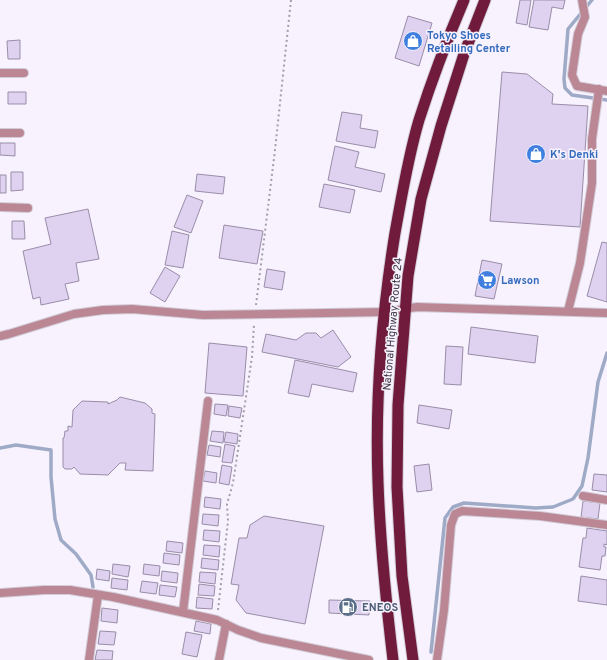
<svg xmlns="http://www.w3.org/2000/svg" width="607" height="660" viewBox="0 0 607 660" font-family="Overpass,sans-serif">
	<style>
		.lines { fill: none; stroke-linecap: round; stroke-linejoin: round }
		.stream { stroke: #9eaac6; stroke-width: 3.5 }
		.building { fill: #dfd2f0; stroke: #998da9 }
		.minor-casing { stroke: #d2cdd8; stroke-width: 10 }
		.tertiary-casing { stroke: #d2cdd8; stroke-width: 10 }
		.trunk-casing { stroke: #d2cdd8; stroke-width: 13 }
		.path { stroke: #a39ea9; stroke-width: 2; stroke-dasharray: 2 3; stroke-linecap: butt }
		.minor { stroke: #bb8795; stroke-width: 8 }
		.tertiary { stroke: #bb8795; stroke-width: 8 }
		.trunk { stroke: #701b3c; stroke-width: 11 }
		.labels { text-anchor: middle; stroke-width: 3; stroke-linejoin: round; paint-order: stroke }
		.shop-label { font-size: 11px; font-weight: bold; fill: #366cbe; stroke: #f7f2fe; text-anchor: start }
		.street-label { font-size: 11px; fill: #3c3742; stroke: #f7f2fe }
		.service-label { font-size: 11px; font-weight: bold; fill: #4e5e75; stroke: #f7f2fe; text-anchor: start }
	</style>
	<rect width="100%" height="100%" fill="#f7f2fe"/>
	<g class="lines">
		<!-- stream -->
		<path class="stream" d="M592 0 568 29 564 79 565 88 572 95 607 100
			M0 448 16 445 51 450V477L55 519 61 540 76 554 91 575 93 587
			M431 652 445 518 453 507 464 503 536 508 553 507 573 499 582 486 588 458 598 382 607 353"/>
	</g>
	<!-- building -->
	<path class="building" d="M520 0H531L527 25 516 23Z
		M534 0H565L563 9 552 7 548 30 529 27Z
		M408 16 432 23 419 66 395 58Z
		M20 40V59H8L7 41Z
		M502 72 527 74 553 94 552 104 588 106 580 227 490 221Z
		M8 92H26V104H8Z
		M342 112 362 115 360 128 378 131 375 148 336 141Z
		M0 143H15V156L0 155Z
		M335 146 359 152 355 167 385 174 381 192 328 180Z
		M11 172H23V190L11 191Z
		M197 174 225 177 223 194 195 191Z
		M0 175H6V193H0Z
		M324 184 355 190 350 213 319 207Z
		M187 195 203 201 191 233 174 227Z
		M88 209 99 259 76 263 79 281 65 284 69 299 41 305 40 297 33 299 23 251 51 244 45 218Z
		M12 221H24L25 239H12Z
		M224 225 263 231 257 264 219 258Z
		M172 231 189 235 183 268 165 265Z
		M602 242 607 243V302L587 296Z
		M482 260 502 264 494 299 475 296Z
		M165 267 180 276 165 302 150 293Z
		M267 269 285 272 282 290 264 287Z
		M471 327 538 336 535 363 468 354Z
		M333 330 351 357 338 367 262 352 266 334 296 340 306 333H316L321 338Z
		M209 343 247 347 243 396 205 393Z
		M446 346 463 347 461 385 444 384Z
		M295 360 357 373 353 392 312 384 309 397 288 393Z
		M120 397 145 403 152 409V413L155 414 153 471 125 470 126 463H120L108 475 80 474 74 467 72 469H65L63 467V438H64L65 431H68V426L72 427 73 410 82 401 108 402V404L117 400Z
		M215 404 228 405 226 416 214 414Z
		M419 405 452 410 449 429 417 423Z
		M229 406 242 408 240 418 228 416Z
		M212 431 224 432 223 443 210 441Z
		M226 432 238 434 237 444 224 442Z
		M225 444 235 446 232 463 222 462Z
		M209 445 221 447 220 457 207 455Z
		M429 464 432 490 417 492 414 466Z
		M222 465 232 467 229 485 219 483Z
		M205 471 217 473 216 483 203 481Z
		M594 474 607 475V492L592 490Z
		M205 497 221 499 220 509 204 507Z
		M583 501 600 503 598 519 581 517Z
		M203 514 219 515 218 526 202 524Z
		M264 516 324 526 305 624 246 613 236 600 239 585 231 584 239 538H247L250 525Z
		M587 528 607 531V545L604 544V547H606L605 556H602L600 570 579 567 583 538H586Z
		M204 530 220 531 219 542 203 540Z
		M167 541 183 543 182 553 166 551Z
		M204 545 220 546 219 557 203 555Z
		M164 553 180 555 179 565 163 563Z
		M202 558 219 560 218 570 201 568Z
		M113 564 130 566 128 577 112 574Z
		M144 564 160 566 159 576 143 574Z
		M97 569 110 571 109 581 96 579Z
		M162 571 178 573 177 583 161 581Z
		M200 572 216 573 215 584 199 582Z
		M581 576 607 580V605L578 601Z
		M112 578 128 580 127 590 111 588Z
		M142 581 158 583 156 594 140 592Z
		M199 584 215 586 214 596 198 595Z
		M160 585 177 587 175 597 159 595Z
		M197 597 213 599 212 609 196 608Z
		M329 600 370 601 369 615 329 613Z
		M102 608 118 610 117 623 101 621Z
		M196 621 211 624 210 634 194 631Z
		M100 631 116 632 114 645 98 644Z
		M186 632 202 635 197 657 182 654Z
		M97 650 113 651 112 660H95Z"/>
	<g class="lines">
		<!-- minor casing -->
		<g class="minor-casing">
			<path id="minor" d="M582 0 585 17 578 34 572 75 577 86 607 91
				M0 73H24
				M0 133H20
				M0 207 28 208
				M568 311 580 263 592 183V139L599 89
				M0 336 9 334 74 314 103 310 132 309 203 315 385 312
				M583 496 607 500
				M0 593 44 590H70L113 597 217 620 238 630 261 638 369 660
				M183 612 208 401
				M89 660 98 595
				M219 660 226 624
				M437 660 444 610 451 525 455 514 462 511 540 516 607 525"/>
		</g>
		<!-- tertiary casing -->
		<g class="tertiary-casing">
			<path id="tertiary" d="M385 312 417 307 607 313"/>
		</g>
		<!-- trunk casing -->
		<g class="trunk-casing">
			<path id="trunk" d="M393 660C386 601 380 541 378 482 375 400 382 313 395 233 402 195 408 157 419 120 432 79 447 40 464 0
				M413 660 402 576 397 487 398 405 408 276 421 199 441 126 464 54 485 0"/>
		</g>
		<!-- path -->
		<path class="path" d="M256 305 275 150 291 0
			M218 610 228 521 227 504 233 483 252 357 254 324"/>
		<!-- minor -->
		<use href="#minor" class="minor"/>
		<!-- tertiary -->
		<use href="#tertiary" class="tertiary"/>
		<!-- trunk -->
		<use href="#trunk" class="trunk"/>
	</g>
	<!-- icons -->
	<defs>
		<g id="shop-disc" transform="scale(1)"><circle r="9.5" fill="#3f7fe0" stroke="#f7f2fe"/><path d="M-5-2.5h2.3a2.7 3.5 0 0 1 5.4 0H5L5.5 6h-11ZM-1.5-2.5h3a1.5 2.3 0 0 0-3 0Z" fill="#fff"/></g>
		<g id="supermarket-disc" transform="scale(1)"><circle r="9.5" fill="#3f7fe0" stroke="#f7f2fe"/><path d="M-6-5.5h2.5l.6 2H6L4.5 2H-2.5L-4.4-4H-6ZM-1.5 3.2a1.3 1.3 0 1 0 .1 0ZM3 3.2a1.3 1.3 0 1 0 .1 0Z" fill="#fff"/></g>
		<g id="fuel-disc" transform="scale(1)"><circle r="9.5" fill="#5c6f8a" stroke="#f7f2fe"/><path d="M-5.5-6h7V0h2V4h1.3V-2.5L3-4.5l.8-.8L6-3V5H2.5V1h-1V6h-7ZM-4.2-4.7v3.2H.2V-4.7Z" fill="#fff"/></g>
	</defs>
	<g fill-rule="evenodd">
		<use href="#shop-disc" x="413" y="41"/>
		<use href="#shop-disc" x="536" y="154"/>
		<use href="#supermarket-disc" x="487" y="280"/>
		<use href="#fuel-disc" x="348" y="607"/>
	</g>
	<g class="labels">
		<!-- shop labels -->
		<g class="shop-label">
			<text x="427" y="39">Tokyo Shoes<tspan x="427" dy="13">Retailing Center</tspan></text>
			<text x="550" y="158">K's Denki</text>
			<text x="501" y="284">Lawson</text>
		</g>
		<!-- street labels -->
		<g class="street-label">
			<text transform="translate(392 324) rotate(-85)" y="4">National Highway Route 24</text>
		</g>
		<!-- service labels -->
		<g class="service-label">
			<text x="362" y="611">ENEOS</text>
		</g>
	</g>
</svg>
